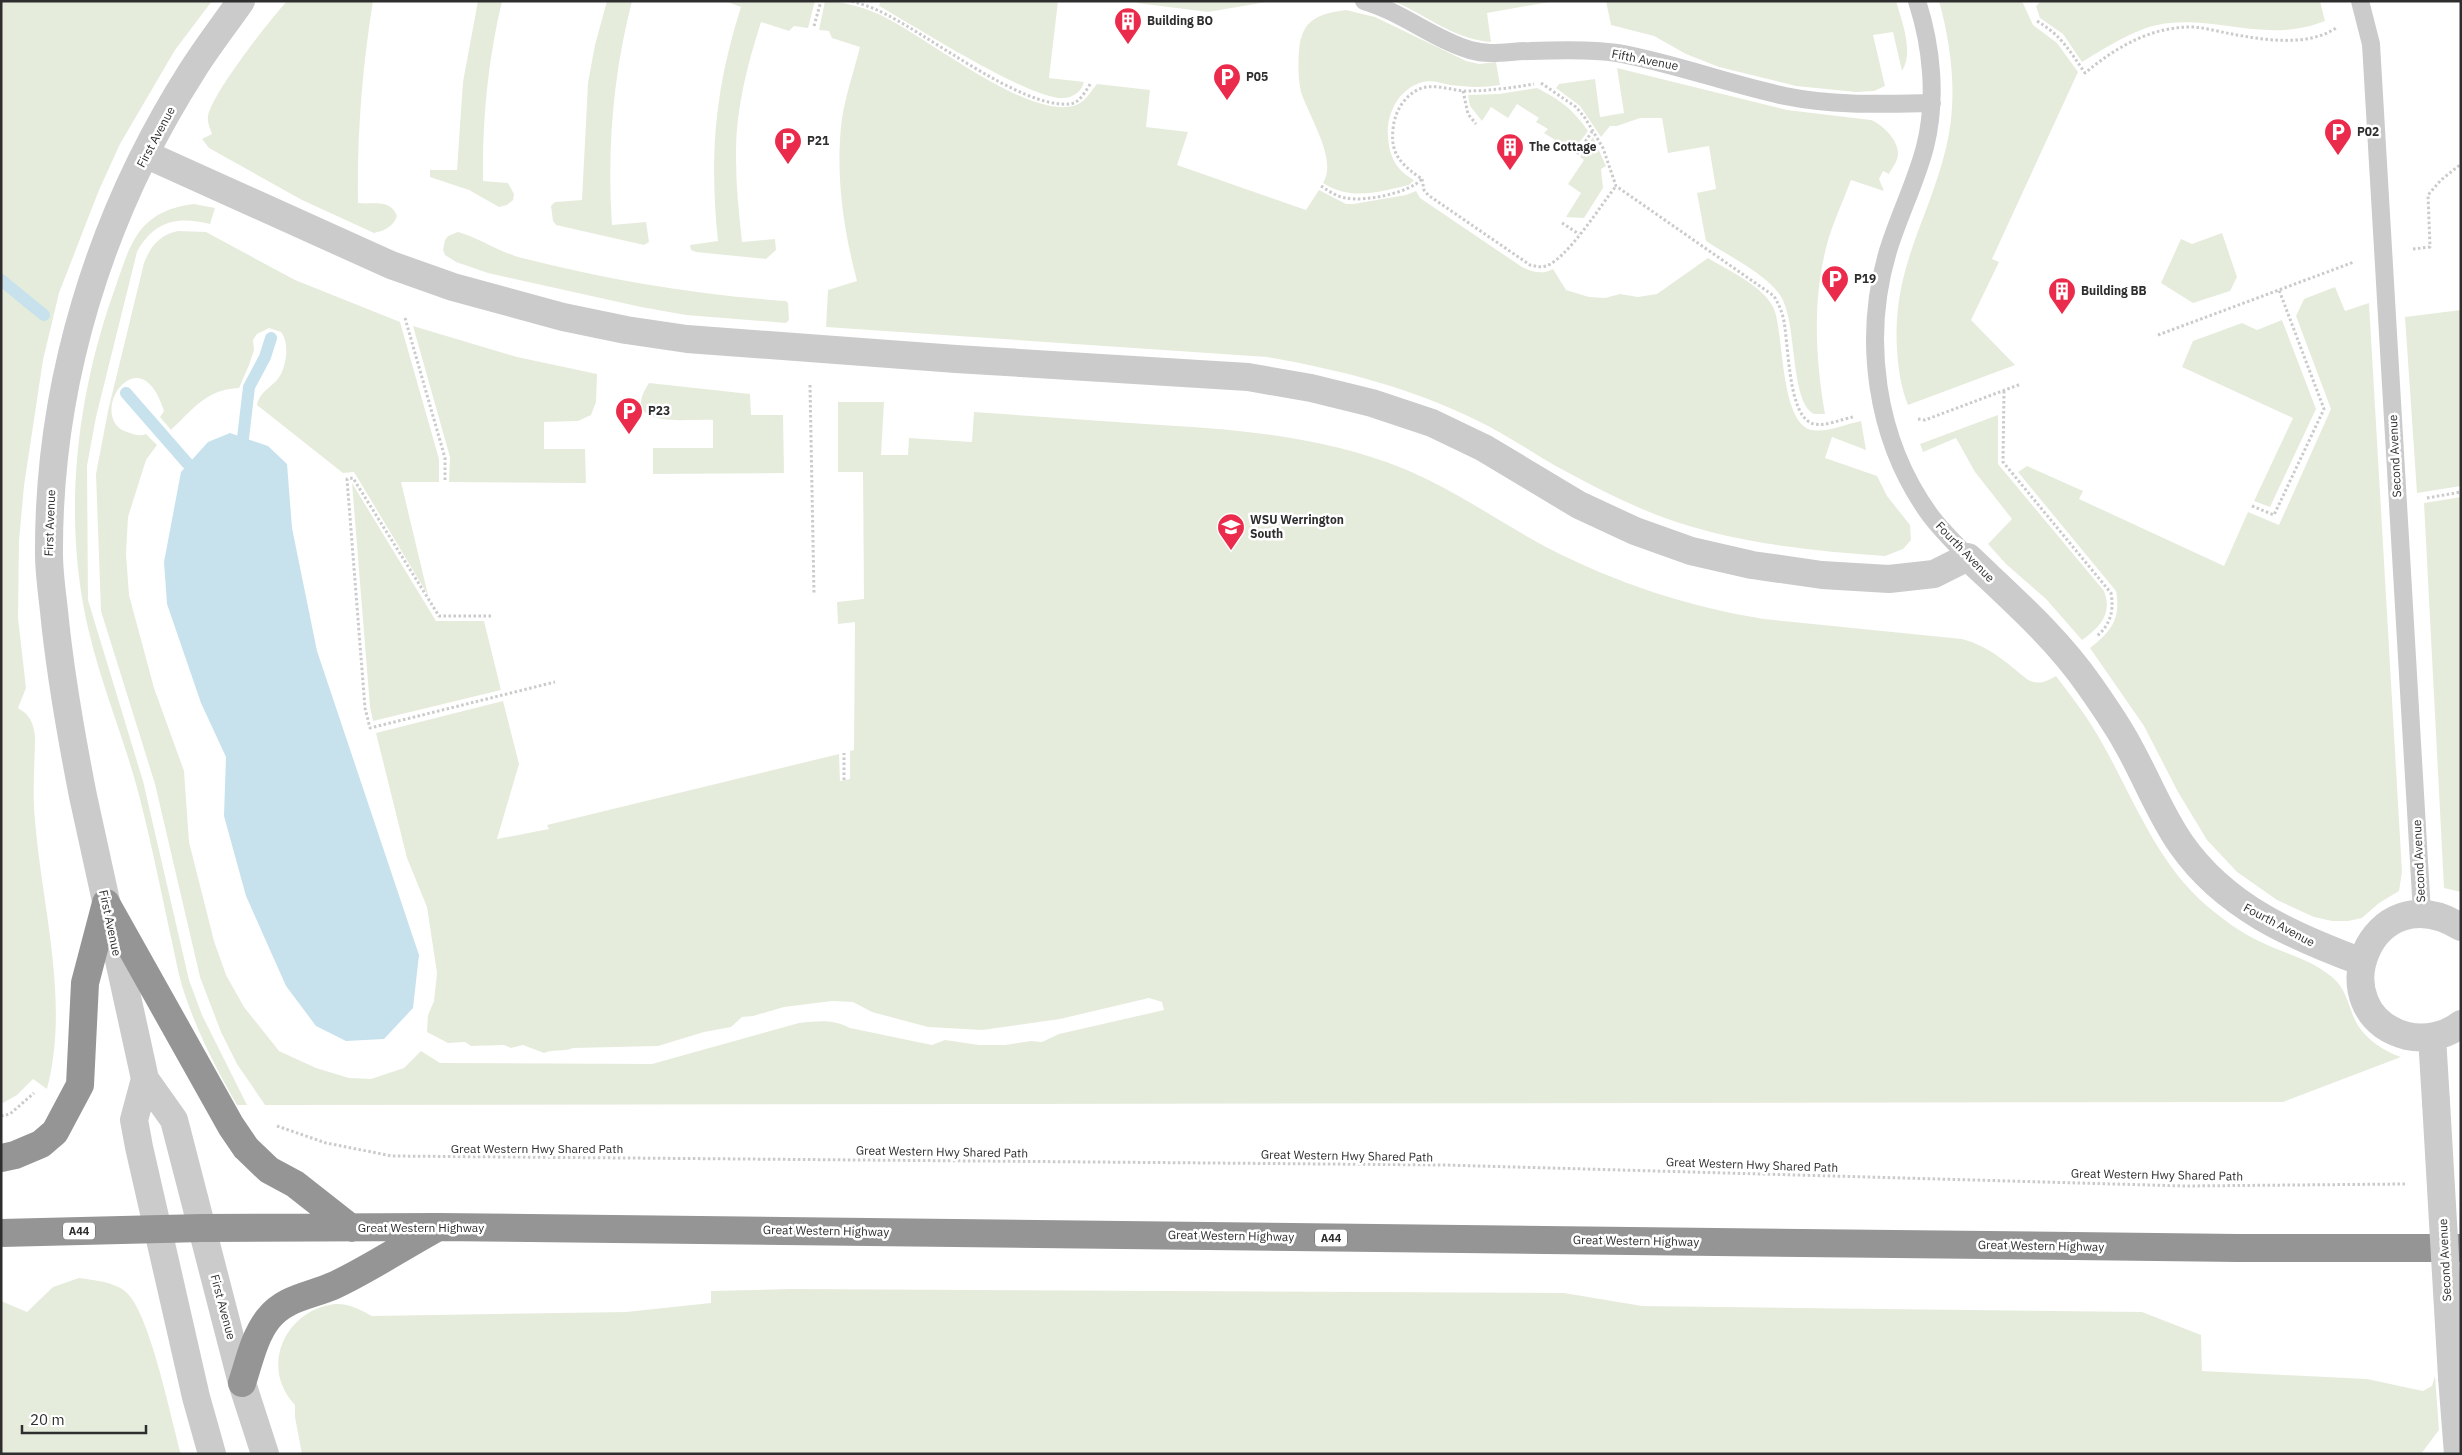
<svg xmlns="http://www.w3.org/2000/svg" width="2462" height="1455" viewBox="0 0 2462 1455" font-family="'IBM Plex Sans',sans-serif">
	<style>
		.green { fill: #e6ecdc }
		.water { fill: #c7e2ed }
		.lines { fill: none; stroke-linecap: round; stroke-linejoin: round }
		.stream { stroke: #c7e2ed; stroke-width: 12 }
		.path { stroke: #cbcbcb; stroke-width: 3; stroke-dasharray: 2.5 2.5; stroke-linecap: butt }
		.lane { stroke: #cbcbcb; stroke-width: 18 }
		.street { stroke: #cbcbcb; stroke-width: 28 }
		.highway { stroke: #959595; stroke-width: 28 }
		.street-bridge { stroke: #cbcbcb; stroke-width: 28 }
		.labels { text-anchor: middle; stroke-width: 5; stroke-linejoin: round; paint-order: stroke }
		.shield { fill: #fff; stroke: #6d6d6d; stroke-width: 1 }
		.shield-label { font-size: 11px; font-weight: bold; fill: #2e2e2e }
		.poi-label { font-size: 12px; font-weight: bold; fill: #2e2e2e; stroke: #fff; text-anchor: start }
		.street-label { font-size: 12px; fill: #2e2e2e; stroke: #fff }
	</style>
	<rect width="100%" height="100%" fill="#fff"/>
	<!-- green -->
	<path class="green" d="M1 1H212L175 50 120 144 99 190 59 293 43 360 24 486 19 541 18 618 26 688 18 708C30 715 33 722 35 736 35 763 32 792 35 820 42 908 70 1001 47 1089L33 1079 17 1095 1 1104Z
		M287 1H373C362 69 357 135 358 203 373 205 390 198 397 216 394 226 384 231 374 233L302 200 209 148 202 139 212 134C210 128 207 122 208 116 213 92 269 21 287 1Z
		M478 1H502C488 60 482 121 483 181L508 183 514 194 513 200 507 205 499 207 469 190 430 177V170H457L463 82Z
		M607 1H632C613 75 607 149 612 225L646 222 649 242 644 245 556 225 553 221 551 206 555 202 582 200 588 83 595 45Z
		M725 1H815L808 28 794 26 789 31 761 22C747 66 735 112 736 158 736 186 739 214 742 242L775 239 776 250 766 259 696 252 691 250 690 245 718 241C709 156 715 89 741 7Z
		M825 1C840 1 862 7 876 13 922 32 1028 122 1076 105 1085 102 1091 91 1097 84L1150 90 1146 127 1188 132 1177 165 1306 210 1319 190 1346 204H1353L1406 195 1416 191 1420 198 1522 267C1533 272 1542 275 1553 269L1566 290 1589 297 1605 298 1620 294 1638 297 1657 294 1708 258C1729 271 1764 286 1774 309 1784 333 1780 424 1812 430 1826 433 1846 424 1861 421L1866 450 1832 437 1825 458 1877 476 1887 496 1910 525 1911 540 1903 549 1885 556C1803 550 1719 542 1642 509 1612 496 1583 481 1554 465 1528 450 1504 433 1476 420 1409 387 1340 370 1267 357L826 327 828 290 857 281C843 228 835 173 842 118 846 94 854 71 860 47L832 38 829 31 819 30Z
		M881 1H1058L1049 78 1084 82C1082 91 1074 97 1065 98 1033 102 913 25 879 6Z
		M1137 1H1272L1208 12 1137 3Z
		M1394 1H1555L1487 13 1491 42C1454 39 1427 16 1394 1Z
		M1606 1H1896C1902 22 1914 52 1902 71L1893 32 1873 35 1885 86 1874 91 1856 92 1796 86 1719 67 1686 54 1654 36 1611 25Z
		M1939 1H2022L2033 25 2057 43 2078 72 1992 259 1999 262 1971 320 2015 365 1908 405C1901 388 1898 368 1897 349 1892 268 1928 222 1946 148 1958 100 1952 48 1939 1Z
		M2041 1H2320L2325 21C2269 43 2224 18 2169 23 2138 26 2109 46 2082 62L2063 34 2040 18 2036 6Z
		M1346 10 1375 17 1466 61 1479 64 1496 62 1500 85C1483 88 1467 87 1450 85 1441 83 1431 80 1423 82 1399 88 1386 114 1388 136 1389 156 1396 170 1414 180L1409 185C1378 192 1351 201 1323 183 1338 160 1309 117 1301 92 1298 79 1298 64 1299 50 1302 19 1318 14 1346 10Z
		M1617 68 1787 110 1871 120C1883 125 1897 139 1898 152 1899 160 1892 168 1889 174L1883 171 1879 179 1884 191 1851 180C1844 199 1835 218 1829 237 1812 295 1815 356 1825 414H1814C1789 401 1798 321 1780 295 1766 274 1727 255 1706 241L1697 193 1716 189 1709 146 1668 153 1662 118H1640L1617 126H1610L1601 137 1580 106 1556 88 1559 84 1595 79 1600 117 1624 113Z
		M1537 88C1559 99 1574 110 1588 131L1573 151 1544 133 1548 129 1536 122 1539 118 1517 104 1508 118 1491 107 1482 121 1470 106 1468 95 1499 94Z
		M1593 137 1606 166 1601 169 1603 188 1584 218 1566 217 1581 193 1568 184 1584 160 1580 157Z
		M194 204 215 208 210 224C177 216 154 221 137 252L96 417 87 466 88 600 143 781 189 980 202 1015 247 1105H237C217 1070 198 1034 185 995 178 975 175 954 170 933 160 887 151 841 139 795 125 741 103 690 90 636 62 525 75 402 113 294 130 246 136 211 194 204Z
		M178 231 206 232 295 280 400 322 439 459V482H401L428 595 354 472 343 473 257 405C260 390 274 387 281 374 287 362 289 342 281 332L269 328 257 334 253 340 254 350 249 365 239 388C207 389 193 409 171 430L160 417 164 411C139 332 85 418 127 432 133 434 140 437 146 434L157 445 146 460 128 517 126 554 129 595 154 688 184 771 189 842 214 941 226 975 244 1007 279 1051 316 1068 349 1078 371 1079 404 1068 421 1051 440 1063 652 1064 799 1023C818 1021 833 1019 850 1028L932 1045 945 1040 979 1045H1005L1031 1041 1042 1042 1059 1034 1164 1010 1162 1002 1149 998 1060 1019 982 1030 928 1027 872 1012 853 1002 832 1001 784 1007 753 1016 742 1017 731 1027 704 1032 658 1046 573 1048C563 1052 554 1049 544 1053L523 1045 511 1048 504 1045 471 1046 465 1042 448 1043 427 1032 428 1015 434 1001 437 973 427 907 407 858 376 733 503 701 519 764 497 839 549 829 547 825 839 754 840 781 850 779V751L854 750 855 622 838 624 837 602 864 599 863 472H838V402H884L881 455H908L909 438 972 442 974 412C1031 416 1088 420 1145 424 1232 429 1319 435 1402 468 1454 489 1499 522 1548 548 1616 583 1689 607 1764 619L1962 639C1989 646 2007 663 2028 680 2040 685 2045 682 2056 676 2072 697 2088 718 2101 741 2134 799 2156 862 2207 906 2224 920 2241 933 2261 942 2285 954 2311 959 2332 977 2346 988 2348 1005 2355 1020 2363 1037 2383 1051 2401 1057L2283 1102 265 1105 237 1064 221 1032 200 977 155 784 101 611 96 474 108 411 144 263C151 246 159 235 178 231Z
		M458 232C479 238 499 252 522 258 609 280 697 295 786 301L788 303 789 320 786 323 686 315 641 307 488 273 456 262 445 255 443 250 445 240 448 236Z
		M2222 233 2237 277 2230 291 2193 303 2161 283 2181 239 2192 244Z
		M2335 287 2345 311 2369 303 2402 872 2399 891 2379 903 2362 918 2348 921H2332L2314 917 2277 900 2237 872 2207 840 2178 792 2144 726 2090 648C2111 631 2121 620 2116 591L2018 472 2027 466 2083 491 2079 499 2224 566 2248 512 2279 525 2331 409 2296 316 2304 299Z
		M2461 310V486L2417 493 2405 317Z
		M2282 320 2316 409 2270 507 2254 501 2293 418 2182 367 2193 341 2242 323 2257 330Z
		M413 326 517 357 597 374 596 402 591 415 578 421 544 422V449H585L586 483 449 482 450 457Z
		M649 383 750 394 751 415H783L784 473 653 474V448H713V420C690 418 617 431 649 383Z
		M1998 415V464L2104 591C2113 614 2099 628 2082 640L2046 599 2006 564 1988 544 2012 519 1975 472 1956 438 1923 452 1920 444Z
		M352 483 436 621H484L501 690 373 721 370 707Z
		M2461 497V892L2444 888 2424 503Z
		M79 1278C94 1280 115 1282 126 1292 150 1313 171 1419 181 1454H1V1301L27 1312 53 1287Z
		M791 1289 1564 1293 1642 1306 2142 1312 2201 1335 2202 1371 2367 1379 2423 1391 2432 1386 2435 1376 2439 1430 2421 1454H302L295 1417V1405C259 1367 285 1310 335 1304 348 1303 361 1310 372 1316L626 1312 711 1303V1291Z"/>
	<!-- water -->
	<path class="water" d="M230 433 268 446 287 464 292 528 317 651 419 955 413 1008 384 1039 346 1041 316 1026 286 986 246 896 224 816 226 757 201 703 167 604 164 562 181 472 208 442Z"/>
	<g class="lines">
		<!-- stream -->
		<path class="stream" d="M1 280 44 315
			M126 393 188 464
			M243 438 249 387 265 357 271 338"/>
		<!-- path -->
		<path class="path" d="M852 1C860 4 869 6 877 10 925 31 1020 109 1070 104 1080 103 1086 90 1091 83
			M2037 21C2062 36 2069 50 2085 73 2116 47 2152 26 2194 27 2207 28 2220 32 2232 34 2263 40 2308 47 2336 28
			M814 26 821 1
			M1541 83 1576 107 1585 118 1603 148 1616 186 1774 296C1778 303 1781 309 1783 317 1789 340 1787 412 1811 423 1822 428 1842 419 1853 417
			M1463 91 1468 114 1476 124
			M1577 154 1593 130
			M1422 179 1424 190 1428 195 1530 265C1535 266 1540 268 1546 266 1567 259 1601 205 1616 186
			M1321 186C1329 191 1337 197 1346 198 1365 202 1409 193 1422 179 1403 166 1390 155 1393 130 1394 112 1405 94 1422 88 1435 84 1451 90 1465 91 1488 91 1511 88 1534 84
			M1562 223 1579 234
			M2413 249 2430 247 2428 195 2441 180 2461 164
			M405 318 445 458V482
			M2158 335 2354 262
			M810 385 814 594
			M2004 391 2003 462 2111 593C2114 610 2111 624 2097 636
			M1918 419 1925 420 2021 384
			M2427 498 2461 492
			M2252 506 2274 515 2324 409 2279 290
			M491 616H439L353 478 347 479 365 708 370 728 555 682
			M844 780V753
			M1 1116 10 1114 34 1093
			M277 1126 326 1143 392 1156 1444 1165 2185 1186 2406 1184"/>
		<!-- lane -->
		<path class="lane" d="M1364 1C1402 12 1433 39 1470 50 1490 56 1510 51 1530 51 1555 50 1593 49 1617 53 1674 63 1728 84 1785 96 1833 106 1883 104 1932 103
			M1917 1C1932 47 1937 100 1925 147 1916 182 1899 215 1888 251 1862 338 1875 439 1930 515 1941 530 1955 543 1968 557
			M2360 1 2371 44 2422 913"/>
		<!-- street -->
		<path class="street" d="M241 1C225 24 207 47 192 71 100 215 48 384 49 554 49 573 52 592 54 611 60 673 71 735 83 796 103 891 124 985 145 1079L174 1120 242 1383 265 1454
			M145 154 391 265 453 287 563 317 626 330 687 339 956 359 1248 377 1311 388 1372 403 1432 423 1484 448 1579 505 1635 531 1691 551 1752 565 1822 575 1889 579 1934 574 1968 557C2011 598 2056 637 2090 686 2104 706 2118 726 2129 747 2147 779 2160 814 2181 844 2225 907 2292 936 2362 962
			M2461 927C2370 871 2317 1012 2407 1036 2426 1040 2446 1036 2461 1024
			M2432 1037 2436 1102
			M145 1079 134 1120 139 1147 196 1397 212 1454
			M2452 1377 2458 1454"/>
		<!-- highway -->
		<path class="highway" d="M106 903 231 1126 246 1148 269 1170 295 1184 351 1228
			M1 1158 15 1155 41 1144 55 1132 80 1085 85 983 106 903
			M1 1233 202 1228 439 1227 2238 1248H2461
			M242 1383C249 1362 254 1337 268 1319 285 1297 311 1296 335 1285 369 1269 402 1247 435 1229"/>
		<!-- street-bridge -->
		<path class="street-bridge" d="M2436 1102 2452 1377"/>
	</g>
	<!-- icons -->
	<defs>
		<g id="building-pin" transform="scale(1.4375)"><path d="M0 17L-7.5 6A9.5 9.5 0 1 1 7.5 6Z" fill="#eb2b4b" stroke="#fff"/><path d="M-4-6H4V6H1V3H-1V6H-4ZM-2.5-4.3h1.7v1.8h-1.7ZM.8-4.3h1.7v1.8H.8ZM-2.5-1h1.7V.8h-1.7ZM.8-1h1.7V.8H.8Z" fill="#fff"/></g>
		<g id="parking-pin" transform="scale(1.4375)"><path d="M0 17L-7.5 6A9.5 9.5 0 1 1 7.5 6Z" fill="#eb2b4b" stroke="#fff"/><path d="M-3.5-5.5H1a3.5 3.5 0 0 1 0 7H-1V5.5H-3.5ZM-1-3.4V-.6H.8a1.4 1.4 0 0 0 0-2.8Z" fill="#fff"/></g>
		<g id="university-pin" transform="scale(1.4375)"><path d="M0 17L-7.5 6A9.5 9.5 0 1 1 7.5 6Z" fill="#eb2b4b" stroke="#fff"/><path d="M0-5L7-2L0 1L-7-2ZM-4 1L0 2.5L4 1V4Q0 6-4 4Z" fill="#fff"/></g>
	</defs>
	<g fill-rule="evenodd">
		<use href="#building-pin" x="1128" y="21"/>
		<use href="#parking-pin" x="1227" y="77"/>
		<use href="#parking-pin" x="2338" y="132"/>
		<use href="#parking-pin" x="788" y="141"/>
		<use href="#building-pin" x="1510" y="147"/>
		<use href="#parking-pin" x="1835" y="279"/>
		<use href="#building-pin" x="2062" y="291"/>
		<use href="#parking-pin" x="629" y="411"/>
		<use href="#university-pin" x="1231" y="527"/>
	</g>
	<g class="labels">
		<!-- shield labels -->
		<g class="shield">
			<rect x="63" y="1222.5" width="32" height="17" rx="4"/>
			<rect x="1315" y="1229.5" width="32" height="17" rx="4"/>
		</g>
		<g class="shield-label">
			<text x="79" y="1235">A44</text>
			<text x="1331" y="1242">A44</text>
		</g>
		<!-- poi labels -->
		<g class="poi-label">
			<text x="1147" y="25">Building BO</text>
			<text x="1246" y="81">P05</text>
			<text x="2357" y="136">P02</text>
			<text x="807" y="145">P21</text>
			<text x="1529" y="151">The Cottage</text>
			<text x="1854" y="283">P19</text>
			<text x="2081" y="295">Building BB</text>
			<text x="648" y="415">P23</text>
			<text x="1250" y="524">WSU Werrington<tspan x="1250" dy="14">South</tspan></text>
		</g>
		<!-- street labels -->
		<g class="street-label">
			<text transform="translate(1645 60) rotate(11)" y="4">Fifth Avenue</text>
			<text transform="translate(156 137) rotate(-62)" y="4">First Avenue</text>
			<text transform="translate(2395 456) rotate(-93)" y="4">Second Avenue</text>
			<text transform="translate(50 523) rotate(-88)" y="4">First Avenue</text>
			<text transform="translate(1965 552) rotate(46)" y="4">Fourth Avenue</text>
			<text transform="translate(2419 861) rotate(-93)" y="4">Second Avenue</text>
			<text transform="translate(110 923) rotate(78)" y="4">First Avenue</text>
			<text transform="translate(2279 925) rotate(28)" y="4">Fourth Avenue</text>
			<text x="537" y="1153">Great Western Hwy Shared Path</text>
			<text transform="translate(942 1152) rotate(1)" y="4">Great Western Hwy Shared Path</text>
			<text transform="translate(1347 1156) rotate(1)" y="4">Great Western Hwy Shared Path</text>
			<text transform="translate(1752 1165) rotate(2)" y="4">Great Western Hwy Shared Path</text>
			<text transform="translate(2157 1175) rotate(1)" y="4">Great Western Hwy Shared Path</text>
			<text x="421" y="1232">Great Western Highway</text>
			<text transform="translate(826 1231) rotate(1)" y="4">Great Western Highway</text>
			<text transform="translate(1231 1236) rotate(1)" y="4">Great Western Highway</text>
			<text transform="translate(1636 1241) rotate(1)" y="4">Great Western Highway</text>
			<text transform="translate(2041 1246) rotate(1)" y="4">Great Western Highway</text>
			<text transform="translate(2445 1260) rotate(-93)" y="4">Second Avenue</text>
			<text transform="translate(223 1307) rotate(75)" y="4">First Avenue</text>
		</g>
	</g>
	<!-- border -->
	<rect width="2462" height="1455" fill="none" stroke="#2e2e2e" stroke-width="5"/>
	<!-- scale -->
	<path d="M22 1425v8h124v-8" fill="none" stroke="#2e2e2e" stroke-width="2.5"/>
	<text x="30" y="1425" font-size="15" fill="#2e2e2e" stroke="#ffffff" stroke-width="4" paint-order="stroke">20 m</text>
</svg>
